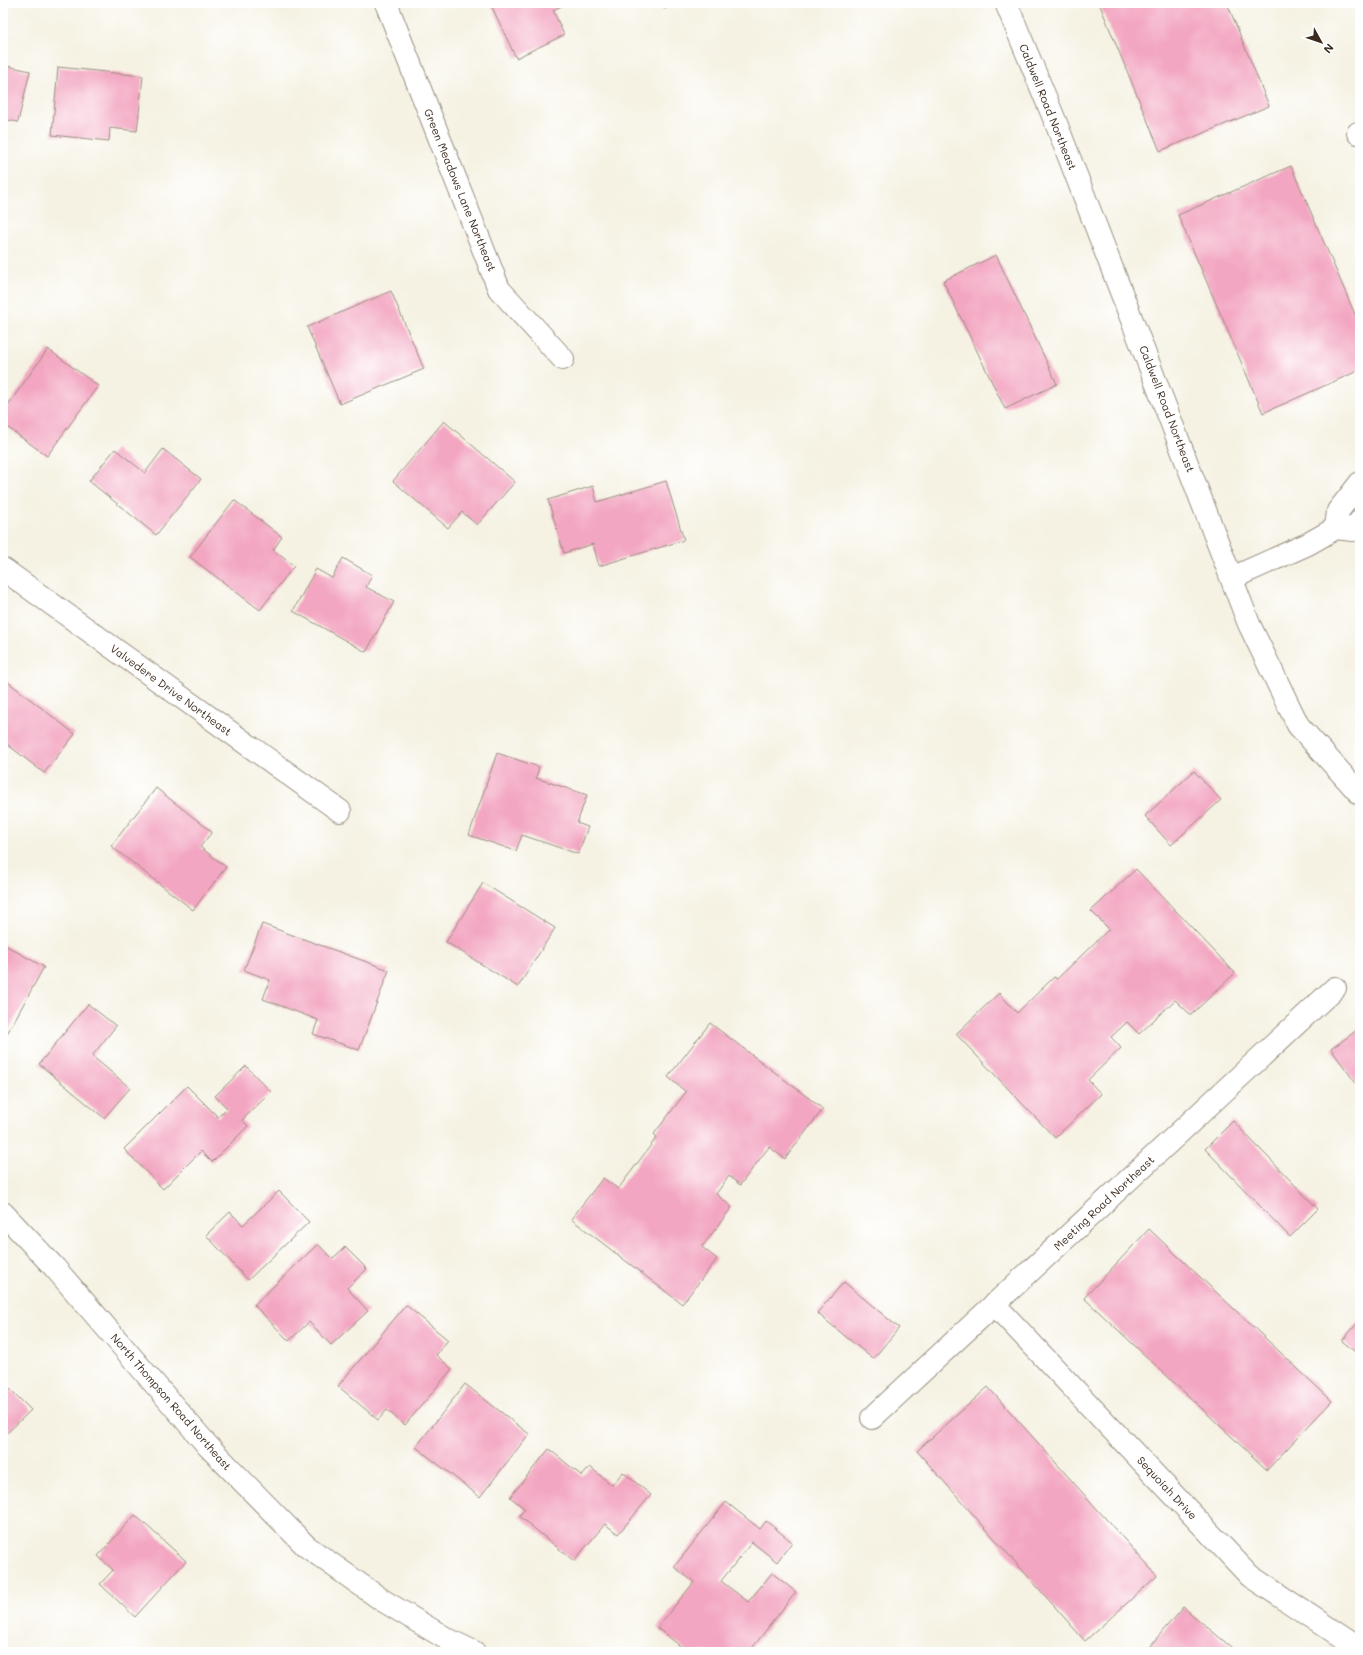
<svg xmlns="http://www.w3.org/2000/svg" width="1363" height="1655" viewBox="0 0 1363 1655" font-family="Mali,sans-serif">
	<style>
		.building { fill: #f3a6c1 }
		.lines { fill: none; stroke-linecap: round; stroke-linejoin: round }
		.minor-casing { stroke: #988e80; stroke-width: 24 }
		.minor { stroke: #fff; stroke-width: 22 }
		.labels { text-anchor: middle; stroke-width: 3; stroke-linejoin: round; paint-order: stroke }
		.street-label { font-size: 11px; fill: #3b2a1e; stroke: #fff }
	</style>
	<rect width="100%" height="100%" fill="#fff"/>
	<filter id="ink" filterUnits="userSpaceOnUse"><feTurbulence type="fractalNoise" baseFrequency=".025" numOctaves="2"/><feDisplacementMap in="SourceGraphic" scale="8" xChannelSelector="R" yChannelSelector="G"/><feConvolveMatrix kernelMatrix="1 2 1 2 8 2 1 2 1" color-interpolation-filters="sRGB"/></filter>
	<filter id="wash" filterUnits="userSpaceOnUse"><feTurbulence type="fractalNoise" baseFrequency=".012" numOctaves="4" result="noise"/><feDisplacementMap in="SourceGraphic" scale="16" xChannelSelector="R" yChannelSelector="G"/><feGaussianBlur stdDeviation="0.9" result="paint"/><feColorMatrix in="noise" values="0 0 0 0 0 0 0 0 0 0 0 0 0 0 0 0 0 1.4 0 .05"/><feComposite in="paint" operator="in"/></filter>
	<g filter="url(#wash)">
		<rect width="100%" height="100%" fill="#f5f2e3"/>
		<g id="blocks">
			<!-- building -->
			<path class="building" d="M490 3H568L553 10 564 35 516 58Z
				M661 3H677L664 9Z
				M1099 3H1227L1269 106 1160 151Z
				M3 65 30 71 18 122 3 119Z
				M58 67 143 76 137 131 110 128 109 141 52 135Z
				M1291 166 1360 326V370L1263 413 1178 215Z
				M996 255 1057 384 1005 409 943 281Z
				M391 291 424 369 340 404 307 327Z
				M48 349 98 386 47 456 3 424V412Z
				M444 421 515 482 477 525 462 512 448 528 393 481Z
				M115 449 145 473 163 449 201 479 156 535 89 481Z
				M666 481 684 540 599 566 593 544 564 553 548 500 593 486 597 502Z
				M234 500 282 537 273 550 294 566 260 610 190 557Z
				M343 558 372 575 366 587 394 602 366 652 293 611 316 569 332 578Z
				M4 679 75 734 44 773 3 741V681Z
				M497 753 539 767 536 778 587 795 577 823 588 827 578 854 522 835 516 851 469 835Z
				M1194 771 1221 800 1171 845 1145 816Z
				M156 788 212 832 200 847 226 867 193 910 111 846Z
				M1136 869 1235 973 1191 1015 1175 1000 1139 1034 1127 1022 1111 1037 1121 1048 1088 1080 1101 1094 1055 1138 956 1034 999 993 1017 1013 1054 977 1057 979 1109 929 1091 911Z
				M483 883 555 928 518 987 446 942Z
				M262 924 389 970 359 1050 313 1034 318 1020 263 999 270 980 244 970Z
				M3 944 44 967 3 1041Z
				M88 1004 116 1026 92 1056 130 1088 104 1118 39 1064Z
				M710 1023 823 1109 785 1159 769 1147 740 1185 729 1176 716 1194 732 1207 702 1247 717 1259 682 1304 571 1219 603 1178 618 1189 657 1137 654 1134 686 1092 668 1077Z
				M1360 1028V1089L1331 1049Z
				M246 1066 271 1092 242 1120 248 1126 212 1162 201 1151 163 1189 124 1149 187 1086 218 1117 227 1108 215 1096Z
				M1233 1121 1318 1209 1290 1237 1205 1149Z
				M279 1191 309 1222 248 1280 206 1235 230 1212 243 1225Z
				M1149 1229 1332 1401 1267 1470 1084 1298Z
				M318 1244 332 1259 345 1247 367 1269 347 1288 368 1311 331 1345 309 1322 289 1341 254 1305Z
				M844 1282 899 1328 873 1359 817 1313Z
				M406 1305 448 1340 436 1355 452 1369 405 1425 387 1410 378 1420 338 1386Z
				M1360 1320V1356L1342 1341Z
				M3 1382 31 1410 3 1437Z
				M465 1384 529 1434 480 1497 416 1447Z
				M988 1387 1157 1576 1085 1641 917 1451Z
				M549 1449 582 1476 590 1467 612 1485 623 1472 651 1495 618 1534 605 1524 574 1561 519 1516 525 1509 510 1497Z
				M726 1502 760 1529 766 1521 792 1542 777 1562 752 1542 721 1581 748 1602 772 1573 796 1592 749 1652H688L657 1628 694 1582 674 1567Z
				M135 1515 186 1561 135 1617 100 1584 113 1570 98 1556Z
				M1183 1607 1237 1652H1145Z"/>
		</g>
	</g>
	<g filter="url(#ink)">
		<use href="#blocks" fill-opacity="0" stroke="#988e80" stroke-width="1"/>
		<g class="lines">
			<!-- minor casing -->
			<g class="minor-casing">
				<path id="minor" d="M386 3 499 289 563 359
					M1006 3 1056 123 1249 624 1298 725 1360 794
					M1358 133H1360
					M1336 528 1338 511 1360 483
					M3 569 340 811
					M1232 578 1308 544 1336 528 1353 530 1360 521
					M3 1213 55 1268 208 1446 306 1546 382 1600 447 1639 474 1652
					M994 1304 1250 1576 1360 1649
					M872 1418 1335 988"/>
			</g>
			<!-- minor -->
			<use href="#minor" class="minor"/>
		</g>
	</g>
	<g class="labels">
		<!-- street labels -->
		<g class="street-label">
			<text transform="translate(1048 107) rotate(68)" y="4">Caldwell Road Northeast</text>
			<text transform="translate(460 190) rotate(68)" y="4">Green Meadows Lane Northeast</text>
			<text transform="translate(1167 409) rotate(69)" y="4">Caldwell Road Northeast</text>
			<text transform="translate(171 690) rotate(36)" y="4">Valvedere Drive Northeast</text>
			<text transform="translate(1104 1203) rotate(-43)" y="4">Meeting Road Northeast</text>
			<text transform="translate(171 1402) rotate(49)" y="4">North Thompson Road Northeast</text>
			<text transform="translate(1167 1488) rotate(47)" y="4">Sequoiah Drive</text>
		</g>
	</g>
	<!-- margin -->
	<rect width="1363" height="1655" fill="none" stroke="#fff" stroke-width="16"/>
	<!-- north arrow -->
	<g transform="translate(1321 42) rotate(130)" stroke="#ffffff" stroke-width="3" paint-order="stroke">
	<path d="M0-3L7 15L0 10L-7 15Z" fill="#3b2a1e"/>
	<text y="-6" font-size="11" font-weight="bold" text-anchor="middle" fill="#3b2a1e">N</text>
	</g>
</svg>
